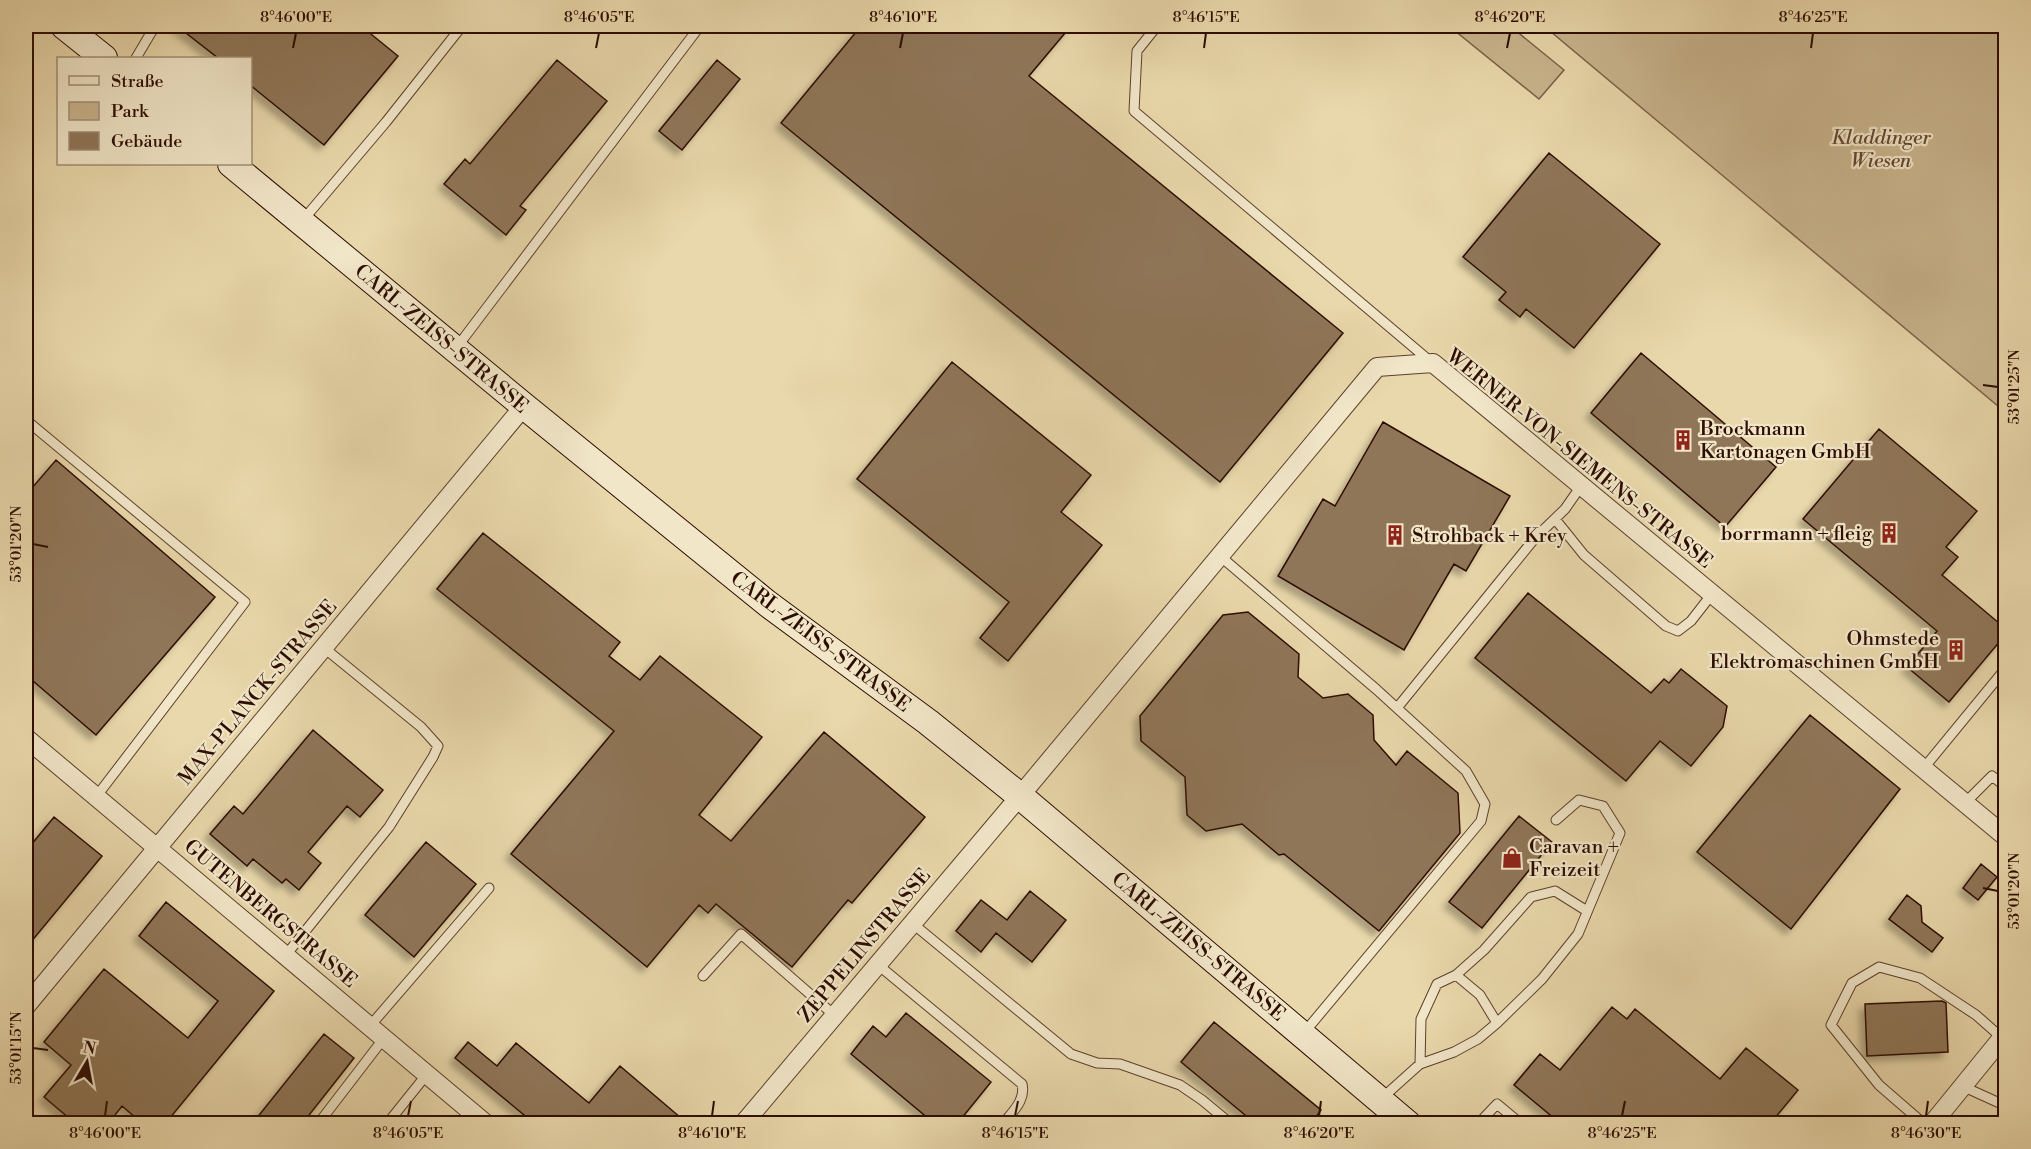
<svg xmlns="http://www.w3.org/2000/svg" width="2031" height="1149" viewBox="0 0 2031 1149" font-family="'Libre Bodoni',serif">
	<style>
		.green { fill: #c9b58e; stroke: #7b6048; stroke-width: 1.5 }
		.building { fill: #8f7659; stroke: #2d0c01; stroke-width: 1.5; filter: url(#shadow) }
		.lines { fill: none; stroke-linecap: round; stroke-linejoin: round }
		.service-casing { stroke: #5c3f2c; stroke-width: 11 }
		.minor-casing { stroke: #5c3f2c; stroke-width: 20 }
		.secondary-casing { stroke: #2d0c01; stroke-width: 28 }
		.service { stroke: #f1e6c8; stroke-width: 9 }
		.minor { stroke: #f1e6c8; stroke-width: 18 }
		.secondary { stroke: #f1e6c8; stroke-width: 26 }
		.ticks { fill: none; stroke: #2d0c01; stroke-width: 2 }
		.labels { text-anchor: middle; stroke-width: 4.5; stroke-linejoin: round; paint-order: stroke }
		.park-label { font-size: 20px; font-style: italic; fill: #644732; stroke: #f1e6c8 }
		.street-label { font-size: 20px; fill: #2d0c01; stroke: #f1e6c8 }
		.poi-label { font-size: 20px; fill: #2d0c01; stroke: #f1e6c8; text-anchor: start }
		.neatline { fill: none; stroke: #2d0c01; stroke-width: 2 }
		.ticks-label { font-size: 15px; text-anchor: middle; fill: #2d0c01 }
	</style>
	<defs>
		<filter id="shadow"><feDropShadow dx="-5.5" dy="5.5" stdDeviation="3" flood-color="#0004"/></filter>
	</defs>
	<rect width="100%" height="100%" fill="#e9d8ab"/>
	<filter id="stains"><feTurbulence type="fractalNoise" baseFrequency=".00333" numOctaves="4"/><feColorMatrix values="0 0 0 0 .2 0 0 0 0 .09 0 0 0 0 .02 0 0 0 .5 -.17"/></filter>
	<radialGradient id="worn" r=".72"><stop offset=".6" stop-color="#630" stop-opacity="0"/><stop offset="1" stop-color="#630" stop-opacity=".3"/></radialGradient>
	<!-- green -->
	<path class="green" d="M1449 26H1510L1564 70 1539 99Z
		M1544 26H2005V412Z"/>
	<!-- building -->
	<path class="building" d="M177 26H361L398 56 324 145 250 85V58H218Z
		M861 26H1071L1029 76 1343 333 1220 482 781 123Z
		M557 60 607 101 520 206 526 210 506 235 444 184 465 159 470 164Z
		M717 60 740 79 682 150 659 131Z
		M1549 153 1660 244 1574 348 1526 309 1520 317 1499 300 1506 292 1463 257Z
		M1641 353 1776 467 1725 527 1591 413Z
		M952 362 1091 475 1061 512 1102 545 1008 661 980 638 1009 602 857 479Z
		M1383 422 1510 496 1466 571 1454 564 1404 650 1278 576 1323 499 1335 506Z
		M1879 429 1977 511 1946 547 1958 557 1942 575 2006 629V634L1949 702 1907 667 1937 631 1803 519Z
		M56 460 215 597 96 735 26 675V495Z
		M483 533 620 642 609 656 640 680 660 656 762 737 699 815 731 841 824 732 925 817 852 903 848 900 792 967 716 904 708 913 699 905 647 967 511 854 614 731 437 589Z
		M1528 593 1651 693 1664 679 1669 683 1681 669 1727 706 1723 727 1691 766 1660 741 1626 781 1475 658Z
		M1248 612 1299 654 1298 677 1323 698 1348 694 1373 715 1374 740 1396 765 1407 751 1458 793 1460 833 1379 931 1284 854 1279 855 1242 824 1206 831 1187 815 1185 777 1141 741 1140 716 1223 615Z
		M1810 715 1900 789 1791 929 1697 852Z
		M313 730 383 790 360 817 347 806 308 852 321 863 299 890 286 879 282 883 253 859 247 866 210 834 234 806 243 814Z
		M1519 816 1552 842 1482 928 1449 902Z
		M54 817 102 856 26 948V851Z
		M426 842 476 884 414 957 365 915Z
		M1981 864 1997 877 1978 900 1963 888Z
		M1030 891 1066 920 1032 962 996 933 981 952 956 931 981 900 1007 920Z
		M1907 895 1921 906 1922 922 1943 938 1932 952 1889 919Z
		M166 902 274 991 165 1124H143L122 1106 108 1124H76L44 1097 71 1065 44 1042 104 969 188 1038 218 1001 139 936Z
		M1942 1001 1946 1003 1948 1052 1867 1056 1865 1004Z
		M1612 1007 1627 1019 1635 1009 1720 1079 1746 1048 1798 1090 1770 1124H1561L1514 1085 1540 1054 1560 1070Z
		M906 1013 991 1082 957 1124H935L851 1054 873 1026 886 1037Z
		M1214 1022 1321 1110 1311 1124H1256L1181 1062Z
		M324 1034 354 1058 302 1124H252Z
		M468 1042 497 1066 516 1043 589 1103 620 1066 688 1124H535L455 1058Z"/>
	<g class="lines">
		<!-- service casing -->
		<g class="service-casing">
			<path id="service" d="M1157 26 1137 51 1134 111 1431 362
				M136 58 155 26
				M303 220 386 122 462 26
				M457 347 700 26
				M26 420 245 602 96 797
				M1555 519 1584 555 1666 626 1678 631 1691 621 1712 594
				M1220 556 1376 689 1466 771 1485 804 1481 821 1303 1034
				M1397 708 1535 538 1565 509 1581 486
				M1923 769 2006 668
				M1965 803 1992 776 2006 787
				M912 923 1071 1054 1097 1063 1120 1064 1180 1085 1202 1100 1231 1124
				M286 955 389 827 433 757 438 746 421 727 323 647
				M877 964 1022 1084C1026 1100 1013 1111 1003 1124
				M1456 975 1480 995 1497 1023
				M703 976 741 934 834 1015
				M370 1026 489 888
				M1420 1064 1421 1019 1437 984 1456 975 1484 950 1531 897 1555 891 1587 911
				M1962 1086 2006 1106
				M1381 1099 1420 1064 1454 1052 1478 1039 1497 1023 1542 979 1578 934 1620 833 1603 806 1579 800 1556 820
				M318 1124 384 1038
				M387 1124 427 1074
				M1478 1124 1497 1104 1521 1124
				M1924 1124 1879 1085 1831 1025 1852 983 1879 967 1920 978 1976 1015 2002 1038"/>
		</g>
		<!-- minor casing -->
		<g class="minor-casing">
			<path id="minor" d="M26 738 486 1124
				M26 1006 524 406
				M743 1124 1020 796 1377 367 1433 363 2006 837
				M1932 1124 2006 1033"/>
		</g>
		<!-- secondary casing -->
		<g class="secondary-casing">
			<path id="secondary" d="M64 26 104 58
				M231 164 524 406 768 604 928 722 1020 796 1408 1124"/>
		</g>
		<!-- service -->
		<use href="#service" class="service"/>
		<!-- minor -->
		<use href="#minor" class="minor"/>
		<!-- secondary -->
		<use href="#secondary" class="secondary"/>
	</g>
	<!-- ticks -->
	<path class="ticks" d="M293 48 296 33M596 48 599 33M900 48 903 33M1204 48 1206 33M1507 48 1510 33M1811 48 1813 33M1983 385 1998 387M33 544 48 547M1983 888 1998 891M33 1048 48 1050M105 1116 107 1101M408 1116 411 1101M712 1116 714 1101M1015 1116 1018 1101M1319 1116 1321 1101M1622 1116 1625 1101M1926 1116 1928 1101"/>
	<!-- icons -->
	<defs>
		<g id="building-bare" transform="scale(1.62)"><path d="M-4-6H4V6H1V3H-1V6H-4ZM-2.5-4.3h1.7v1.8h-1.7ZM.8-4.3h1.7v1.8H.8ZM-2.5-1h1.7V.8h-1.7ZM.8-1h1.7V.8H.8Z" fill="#8f2418" stroke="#f1e6c8" stroke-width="2.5" paint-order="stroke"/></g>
		<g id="shop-bare" transform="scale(1.62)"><path d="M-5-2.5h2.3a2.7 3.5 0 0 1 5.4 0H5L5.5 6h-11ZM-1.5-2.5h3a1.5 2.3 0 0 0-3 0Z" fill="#8f2418" stroke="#f1e6c8" stroke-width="2.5" paint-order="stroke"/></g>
	</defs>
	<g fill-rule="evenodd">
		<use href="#building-bare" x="1683" y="440"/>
		<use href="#building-bare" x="1889" y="533"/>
		<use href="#building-bare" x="1395" y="535"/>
		<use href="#building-bare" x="1956" y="650"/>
		<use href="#shop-bare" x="1512" y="858"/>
	</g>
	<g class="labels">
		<!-- park labels -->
		<g class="park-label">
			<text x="1881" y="144">Kladdinger<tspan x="1881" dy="23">Wiesen</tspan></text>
		</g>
		<!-- street labels -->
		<g class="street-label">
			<text transform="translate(442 338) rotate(40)" y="7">CARL-ZEISS-STRASSE</text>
			<text transform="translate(1580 458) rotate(39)" y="7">WERNER-VON-SIEMENS-STRASSE</text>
			<text transform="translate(821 641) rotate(37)" y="7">CARL-ZEISS-STRASSE</text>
			<text transform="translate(257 692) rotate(-50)" y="7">MAX-PLANCK-STRASSE</text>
			<text transform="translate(271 913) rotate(40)" y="7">GUTENBERGSTRASSE</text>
			<text transform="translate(864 945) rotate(-50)" y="7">ZEPPELINSTRASSE</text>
			<text transform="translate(1199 946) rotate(40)" y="7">CARL-ZEISS-STRASSE</text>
		</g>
		<!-- poi labels -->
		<g class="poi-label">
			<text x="1700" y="435">Brockmann<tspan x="1700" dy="23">Kartonagen GmbH</tspan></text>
			<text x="1872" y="540" text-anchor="end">borrmann + fleig</text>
			<text x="1412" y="542">Strohback + Krey</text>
			<text x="1939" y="645" text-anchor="end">Ohmstede<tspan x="1939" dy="23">Elektromaschinen GmbH</tspan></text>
			<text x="1529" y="853">Caravan +<tspan x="1529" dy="23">Freizeit</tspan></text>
		</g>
	</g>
	<!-- margin -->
	<rect width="2031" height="1149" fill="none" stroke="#e9d8ab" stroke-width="66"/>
	<!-- legend -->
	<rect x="57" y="57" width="195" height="108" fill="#f1e6c8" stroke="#a38f78" stroke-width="1.5"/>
	<rect x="69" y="76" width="30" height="9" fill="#f1e6c8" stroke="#a38f78" stroke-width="1.5"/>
	<text x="111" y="87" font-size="18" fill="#2d0c01">Straße</text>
	<rect x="69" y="102" width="30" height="18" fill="#c9b58e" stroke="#a38f78" stroke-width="1.5"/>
	<text x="111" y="117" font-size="18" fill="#2d0c01">Park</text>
	<rect x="69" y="132" width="30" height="18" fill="#8f7659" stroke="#a38f78" stroke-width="1.5"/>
	<text x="111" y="147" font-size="18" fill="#2d0c01">Gebäude</text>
	<!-- north arrow -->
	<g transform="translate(87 1062) rotate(10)" stroke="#f1e6c8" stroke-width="4.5" paint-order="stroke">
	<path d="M0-4.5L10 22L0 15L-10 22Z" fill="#2d0c01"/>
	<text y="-9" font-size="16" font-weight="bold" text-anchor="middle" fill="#2d0c01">N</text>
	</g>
	<rect x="33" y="33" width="1965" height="1083" class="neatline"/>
	<g class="ticks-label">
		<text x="296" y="22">8°46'00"E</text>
		<text x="599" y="22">8°46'05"E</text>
		<text x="903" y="22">8°46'10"E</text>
		<text x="1206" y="22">8°46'15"E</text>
		<text x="1510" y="22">8°46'20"E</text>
		<text x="1813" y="22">8°46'25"E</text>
		<text transform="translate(2014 387) rotate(-90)" y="5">53°01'25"N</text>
		<text transform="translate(16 544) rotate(-90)" y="5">53°01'20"N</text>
		<text transform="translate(2014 891) rotate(-90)" y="5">53°01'20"N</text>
		<text transform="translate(16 1048) rotate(-90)" y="5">53°01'15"N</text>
		<text x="105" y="1138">8°46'00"E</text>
		<text x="408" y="1138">8°46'05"E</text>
		<text x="712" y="1138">8°46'10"E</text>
		<text x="1015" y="1138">8°46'15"E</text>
		<text x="1319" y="1138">8°46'20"E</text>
		<text x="1622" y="1138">8°46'25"E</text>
		<text x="1926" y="1138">8°46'30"E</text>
	</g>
	<rect width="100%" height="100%" filter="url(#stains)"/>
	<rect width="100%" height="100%" fill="url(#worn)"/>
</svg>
